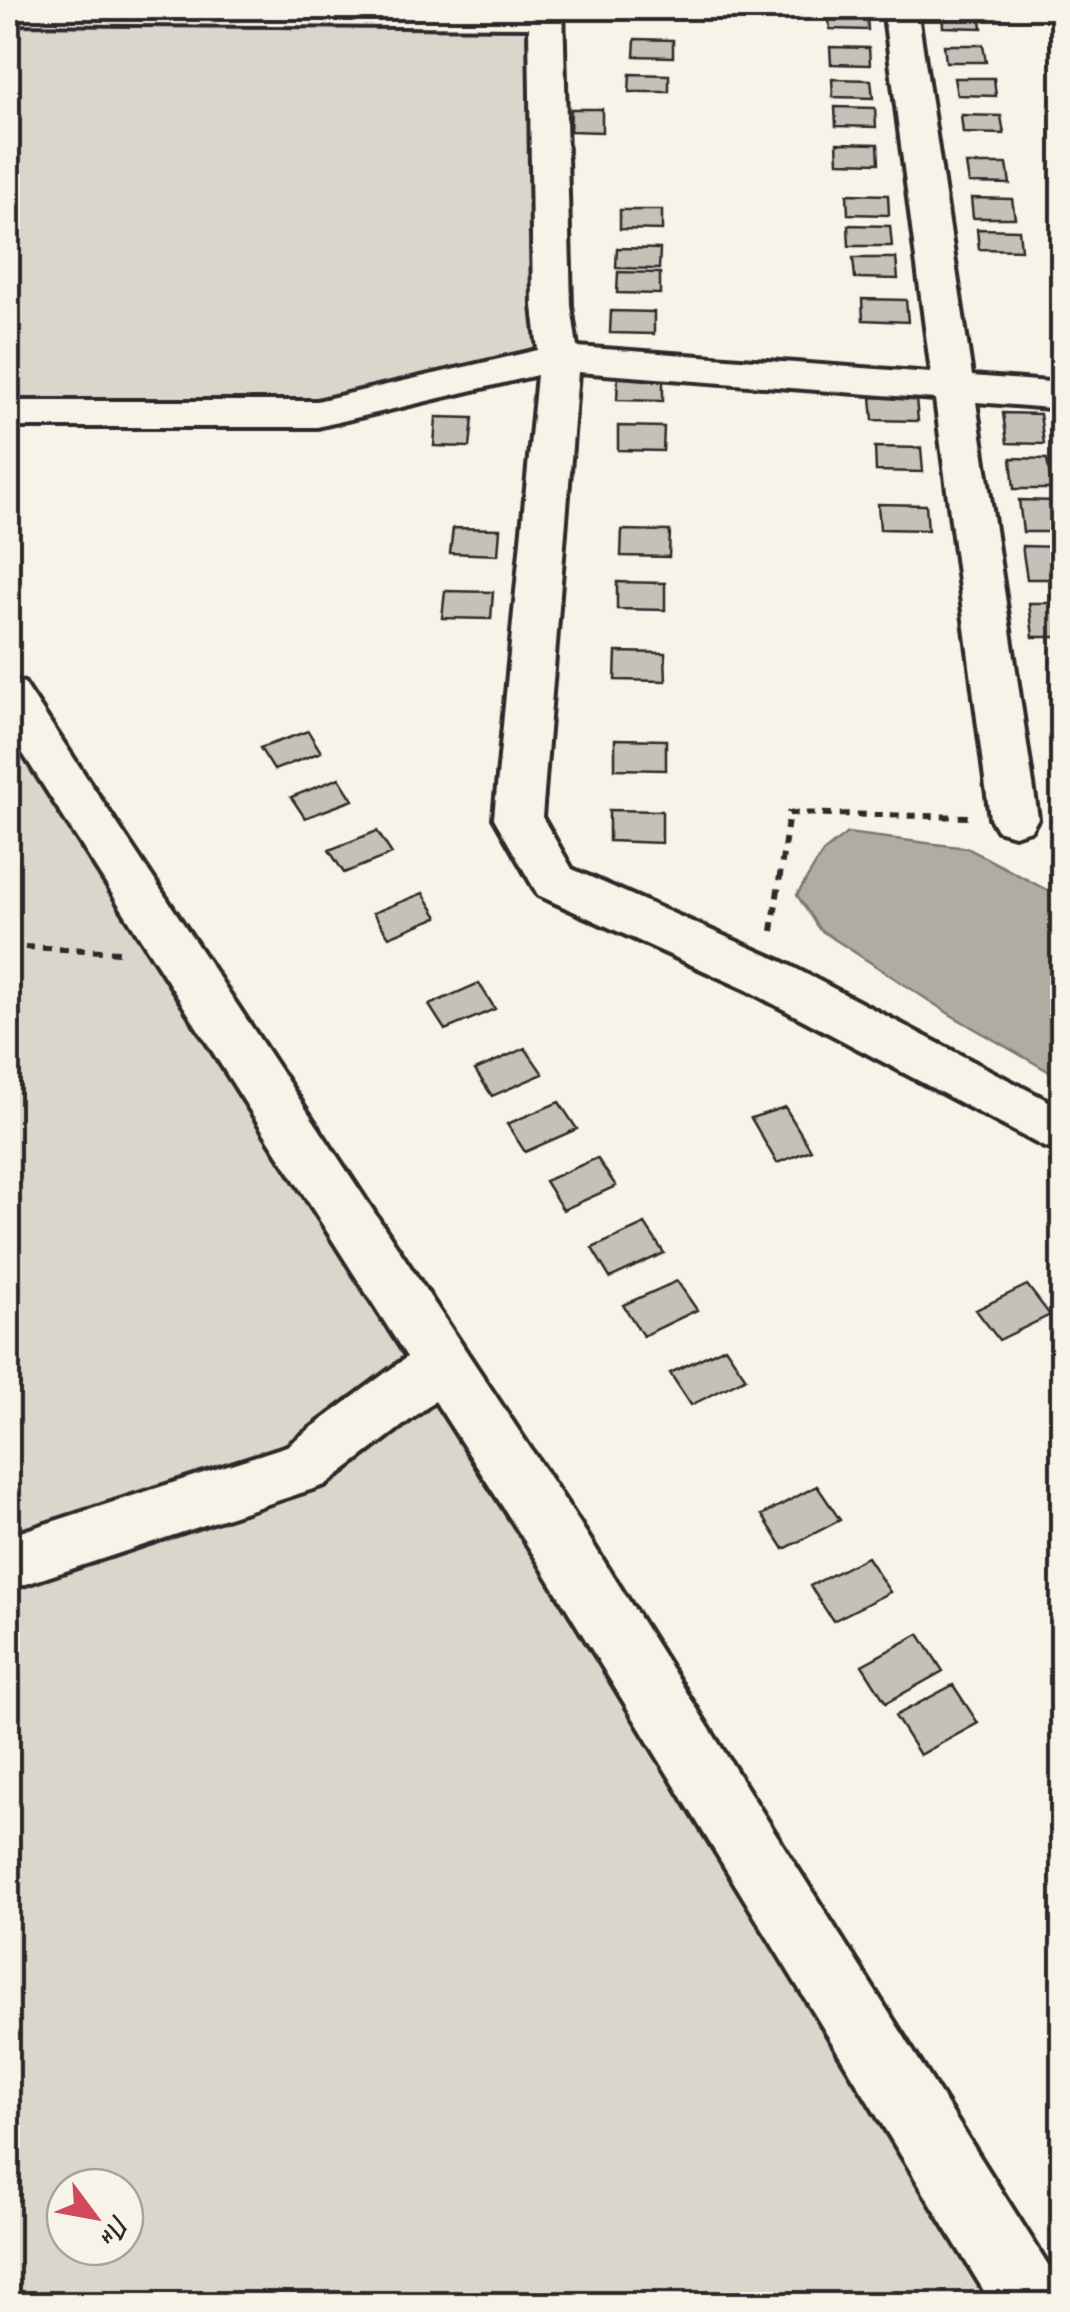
<svg xmlns="http://www.w3.org/2000/svg" width="1070" height="2312" viewBox="0 0 1070 2312" font-family="Caveat,sans-serif">
	<style>
		.green { fill: #dad6cc; stroke: #82807c; stroke-width: 2.5; fill-rule: evenodd }
		.water { fill: #afaca4; stroke: #7a7874; stroke-width: 2.5 }
		.building { fill: #c4c1b9; stroke: #2b2b2b; stroke-width: 2.5 }
		.lines { fill: none; stroke-linecap: round; stroke-linejoin: round }
		.minor-casing { stroke: #2b2b2b; stroke-width: 8 }
		.path { stroke: #2b2b2b; stroke-width: 6; stroke-dasharray: 9 8; stroke-linecap: butt }
		.minor { fill: #f7f3e8; fill-rule: evenodd }
	</style>
	<rect width="100%" height="100%" fill="#f7f3e8"/>
	<filter id="ink" filterUnits="userSpaceOnUse"><feTurbulence type="fractalNoise" baseFrequency=".01" numOctaves="2"/><feDisplacementMap in="SourceGraphic" scale="20" xChannelSelector="R" yChannelSelector="G"/><feConvolveMatrix kernelMatrix="1 2 1 2 8 2 1 2 1" color-interpolation-filters="sRGB"/></filter>
	<g filter="url(#ink)">
		<!-- green -->
		<path class="green" d="M8 13 544 17 559 358 317 414H8Z
			M8 694 442 1363 1032 2304H8ZM65 2187H125V2247H65Z"/>
		<!-- water -->
		<path class="water" d="M847 833 967 848 1062 898V1079L951 1015 819 929 797 895 823 852Z"/>
		<!-- building -->
		<path class="building" d="M637 8H675V19L637 18Z
			M942 11 980 12 982 28 943 27Z
			M828 13 867 14 868 30 830 29Z
			M635 39 673 40V57L634 56Z
			M944 45H983L986 62H946Z
			M830 47 869 48 870 65 831 64Z
			M630 74 669 75V92H629Z
			M954 78H994L996 96 957 95Z
			M832 79 871 80 873 98 833 97Z
			M835 107 875 108 876 127 836 126Z
			M571 109H602V132L570 131Z
			M961 115 1001 116 1004 134 963 133Z
			M837 143 878 144 879 163 838 162Z
			M966 164H1007L1010 184 969 183Z
			M847 194 888 195 889 215 848 214Z
			M971 198 1012 199 1015 218H973Z
			M620 210H662V230L620 229Z
			M848 225 890 226 892 246H849Z
			M977 229 1019 230 1021 250 979 249Z
			M617 248 660 249 659 269 616 268Z
			M853 258H896L898 279 855 278Z
			M618 272 660 273V294L617 293Z
			M862 299 906 300 908 322 863 320Z
			M611 311 654 312V334L610 333Z
			M618 377 663 379V401L617 400Z
			M871 397 916 398 918 421 873 420Z
			M1003 413 1040 414 1044 444 1007 443Z
			M436 417 473 418 470 447 434 446Z
			M618 426 664 427 663 451 618 450Z
			M875 447 921 448 923 472 876 471Z
			M1011 458 1047 459 1052 489H1014Z
			M1019 500 1056 501 1061 532H1023Z
			M878 504 926 505 928 530 880 529Z
			M453 528 500 529 498 555 450 553Z
			M622 530 670 531 669 557 621 556Z
			M1022 546 1060 547 1062 579H1027Z
			M617 582 665 583V610L617 609Z
			M445 591 493 592 491 619 442 618Z
			M1029 603H1062V637H1033Z
			M616 652 665 653 666 681 615 680Z
			M308 731 321 752 274 770 260 748Z
			M615 739 666 740V770L615 769Z
			M339 778 353 800 305 818 291 797Z
			M609 810 662 811V843L609 841Z
			M377 831 392 854 344 873 329 850Z
			M423 893 438 917 389 937 373 913Z
			M479 983 495 1009 445 1030 429 1005Z
			M525 1048 543 1074 492 1096 475 1070Z
			M559 1102 577 1129 525 1152 507 1124Z
			M785 1107 811 1150 777 1163 751 1118Z
			M597 1158 616 1186 563 1210 545 1181Z
			M645 1224 664 1253 610 1278 592 1248Z
			M677 1281 697 1310 643 1336 623 1305Z
			M1027 1285 1050 1315 999 1340 976 1310Z
			M725 1347 746 1378 691 1405 670 1373Z
			M817 1486 840 1520 784 1549 762 1515Z
			M867 1557 890 1592 833 1621 810 1586Z
			M919 1634 943 1671 886 1703 862 1665Z
			M953 1685 978 1723 920 1755 895 1716Z"/>
		<g class="lines">
			<!-- minor casing -->
			<g class="minor-casing">
				<path id="minor" d="M8 8H563L571 306 577 347 931 373 883 8H917L972 376 1062 383V409L976 402 1038 818 1031 830 1014 835 997 830 990 818 935 399 578 372 542 817 572 869 783 962 1062 1108V1153L1044 1147 747 990 538 895 494 818 537 375 317 427H8V401H317L538 350 533 306 529 27 8 23Z
					M8 678 24 683 579 1522 1057 2279 1062 2304H992L537 1560 435 1401 325 1485 8 1590V1536L287 1446 407 1357 8 730Z"/>
			</g>
			<!-- path -->
			<path class="path" d="M772 931 789 813 968 817
				M8 946 121 952"/>
			<!-- minor -->
			<use href="#minor" class="minor"/>
		</g>
	</g>
	<!-- margin -->
	<rect width="1070" height="2312" fill="none" stroke="#f7f3e8" stroke-width="40"/>
	<rect x="20" y="20" width="1030" height="2272" fill="none" stroke="#2b2b2b" stroke-width="4" filter="url(#ink)"/>
	<!-- north arrow -->
	<g transform="translate(95 2217) rotate(122)"><circle r="48" fill="#f7f3e8" stroke="#a5a39c" stroke-width="2.5"/>
	<path d="M0-8L18 38L0 25L-18 38Z" fill="#d1495b"/>
	<text y="-15" font-size="28" font-weight="bold" text-anchor="middle" fill="#2b2b2b">Пн</text>
	</g>
</svg>
